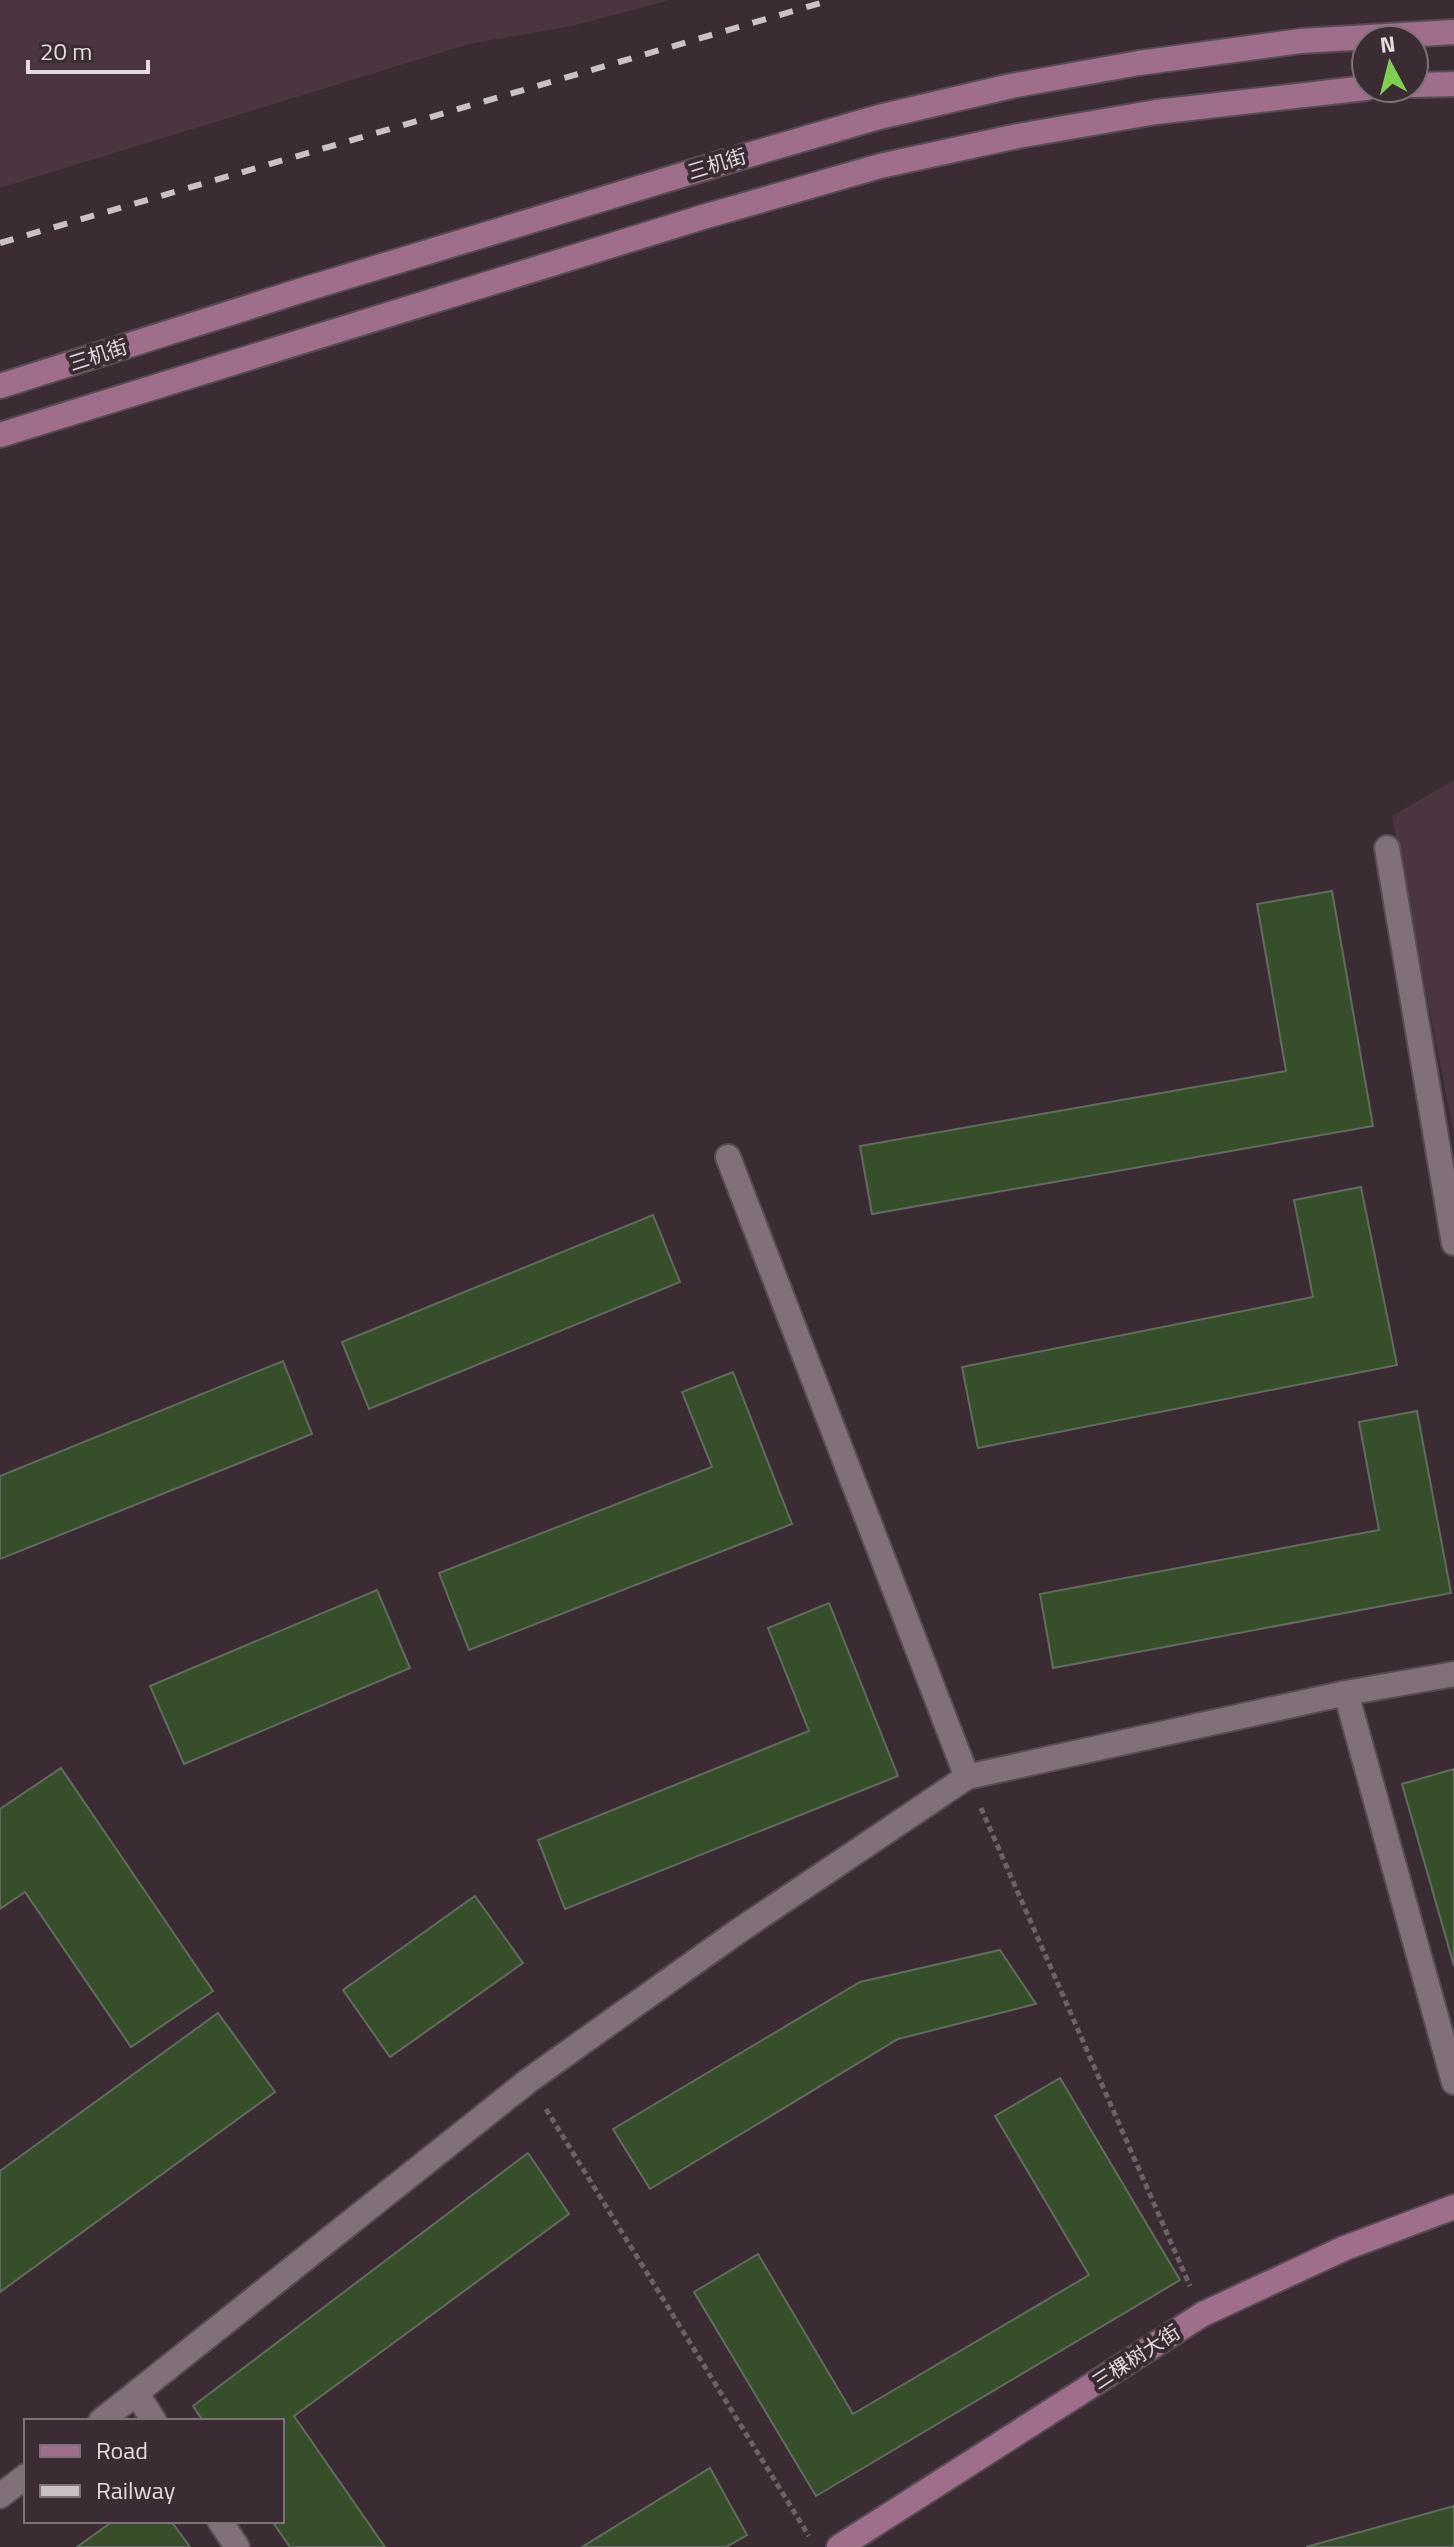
<svg xmlns="http://www.w3.org/2000/svg" width="1454" height="2547" viewBox="0 0 1454 2547" font-family="'Titillium Web','Noto Sans SC',sans-serif">
	<style>
		.built { fill: #4a3540 }
		.building { fill: #364f2a; stroke: #626c5e; stroke-width: 2 }
		.lines { fill: none; stroke-linecap: round; stroke-linejoin: round }
		.street-casing { stroke: #584b52; stroke-width: 28 }
		.secondary-casing { stroke: #584b52; stroke-width: 28 }
		.path { stroke: #6e6067; stroke-width: 5; stroke-dasharray: 6 4; stroke-linecap: butt }
		.street { stroke: #817079; stroke-width: 24 }
		.secondary { stroke: #9e6e8a; stroke-width: 24 }
		.rail { stroke: #cbc0c6; stroke-width: 6; stroke-dasharray: 14 14; stroke-linecap: butt }
		.labels { text-anchor: middle; stroke-width: 8; stroke-linejoin: round; paint-order: stroke }
		.street-label { font-size: 20px; fill: #e3d9de; stroke: #3b2c34 }
	</style>
	<rect width="100%" height="100%" fill="#3b2c34"/>
	<!-- built -->
	<path class="built" d="M0 0H670L572 26 469 44 0 188Z
		M1454 780V1135L1392 816Z"/>
	<!-- building -->
	<path class="building" d="M1332 891 1373 1126 872 1214 860 1146 1286 1071 1257 904Z
		M1361 1187 1397 1365 978 1448 962 1367 1313 1297 1294 1200Z
		M653 1215 680 1282 369 1409 342 1342Z
		M283 1361 312 1434 0 1559V1476Z
		M733 1372 792 1524 469 1650 439 1573 712 1467 682 1392Z
		M1417 1411 1451 1593 1053 1668 1040 1594 1379 1530 1359 1422Z
		M377 1590 410 1668 184 1764 150 1686Z
		M829 1603 898 1776 565 1909 538 1840 809 1731 768 1628Z
		M61 1768 213 1991 131 2047 25 1892 0 1909V1809Z
		M1454 1769V1966L1402 1784Z
		M475 1896 523 1963 390 2057 343 1990Z
		M1000 1950 1036 2004 898 2039 650 2189 613 2129 860 1982Z
		M218 2013 275 2092 0 2292V2171Z
		M1060 2078 1180 2280 816 2496 694 2292 758 2254 853 2414 1089 2275 995 2116Z
		M528 2153 569 2214 294 2416 385 2547H290L272 2521H282V2421H203L193 2406Z
		M710 2468 747 2535 726 2547H582Z
		M1454 2506V2547H1306Z
		M113 2521H171L190 2547H77Z"/>
	<g class="lines">
		<!-- street casing -->
		<g class="street-casing">
			<path id="street" d="M1387 848 1454 1243
				M728 1157 967 1777
				M1346 1693 1454 2082
				M137 2394 154 2421
				M101 2421 528 2081 737 1932 967 1777 1346 1693 1454 1674
				M0 2496 26 2476
				M220 2521 237 2547"/>
		</g>
		<!-- secondary casing -->
		<g class="secondary-casing">
			<path id="secondary" d="M1414 85 1454 84
				M0 386 309 288 738 158 879 117 1011 86 1139 63 1301 41 1454 32
				M0 435 703 217 880 166 1018 136 1156 112 1366 88
				M839 2547 1203 2314 1345 2248 1454 2207"/>
		</g>
		<!-- path -->
		<path class="path" d="M981 1808 1190 2286
			M546 2109 809 2536"/>
		<!-- street -->
		<use href="#street" class="street"/>
		<!-- secondary -->
		<use href="#secondary" class="secondary"/>
		<!-- rail -->
		<path class="rail" d="M0 243 831 0"/>
	</g>
	<g class="labels">
		<!-- street labels -->
		<g class="street-label">
			<text transform="translate(717 164) rotate(-17)" y="7">三机街</text>
			<text transform="translate(98 355) rotate(-18)" y="7">三机街</text>
			<text transform="translate(1136 2357) rotate(-33)" y="7">三棵树大街</text>
		</g>
	</g>
	<!-- legend -->
	<rect x="24" y="2419" width="260" height="104" fill="#3b2c34" stroke="#7e7178" stroke-width="2"/>
	<rect x="40" y="2445" width="40" height="12" fill="#9e6e8a" stroke="#7e7178" stroke-width="2"/>
	<text x="96" y="2459" font-size="24" fill="#e3d9de">Road</text>
	<rect x="40" y="2485" width="40" height="12" fill="#cbc0c6" stroke="#7e7178" stroke-width="2"/>
	<text x="96" y="2499" font-size="24" fill="#e3d9de">Railway</text>
	<!-- north arrow -->
	<g transform="translate(1390 64) rotate(353)"><circle r="38" fill="#3b2c34" stroke="#7e7178" stroke-width="2"/>
	<path d="M0-6L14 30L0 20L-14 30Z" fill="#7ed053"/>
	<text y="-12" font-size="22" font-weight="bold" text-anchor="middle" fill="#e3d9de">N</text>
	</g>
	<!-- scale -->
	<path d="M28 60v12h120v-12" fill="none" stroke="#e3d9de" stroke-width="4"/>
	<text x="40" y="60" font-size="24" fill="#e3d9de" stroke="#3b2c34" stroke-width="6" paint-order="stroke">20 m</text>
</svg>
